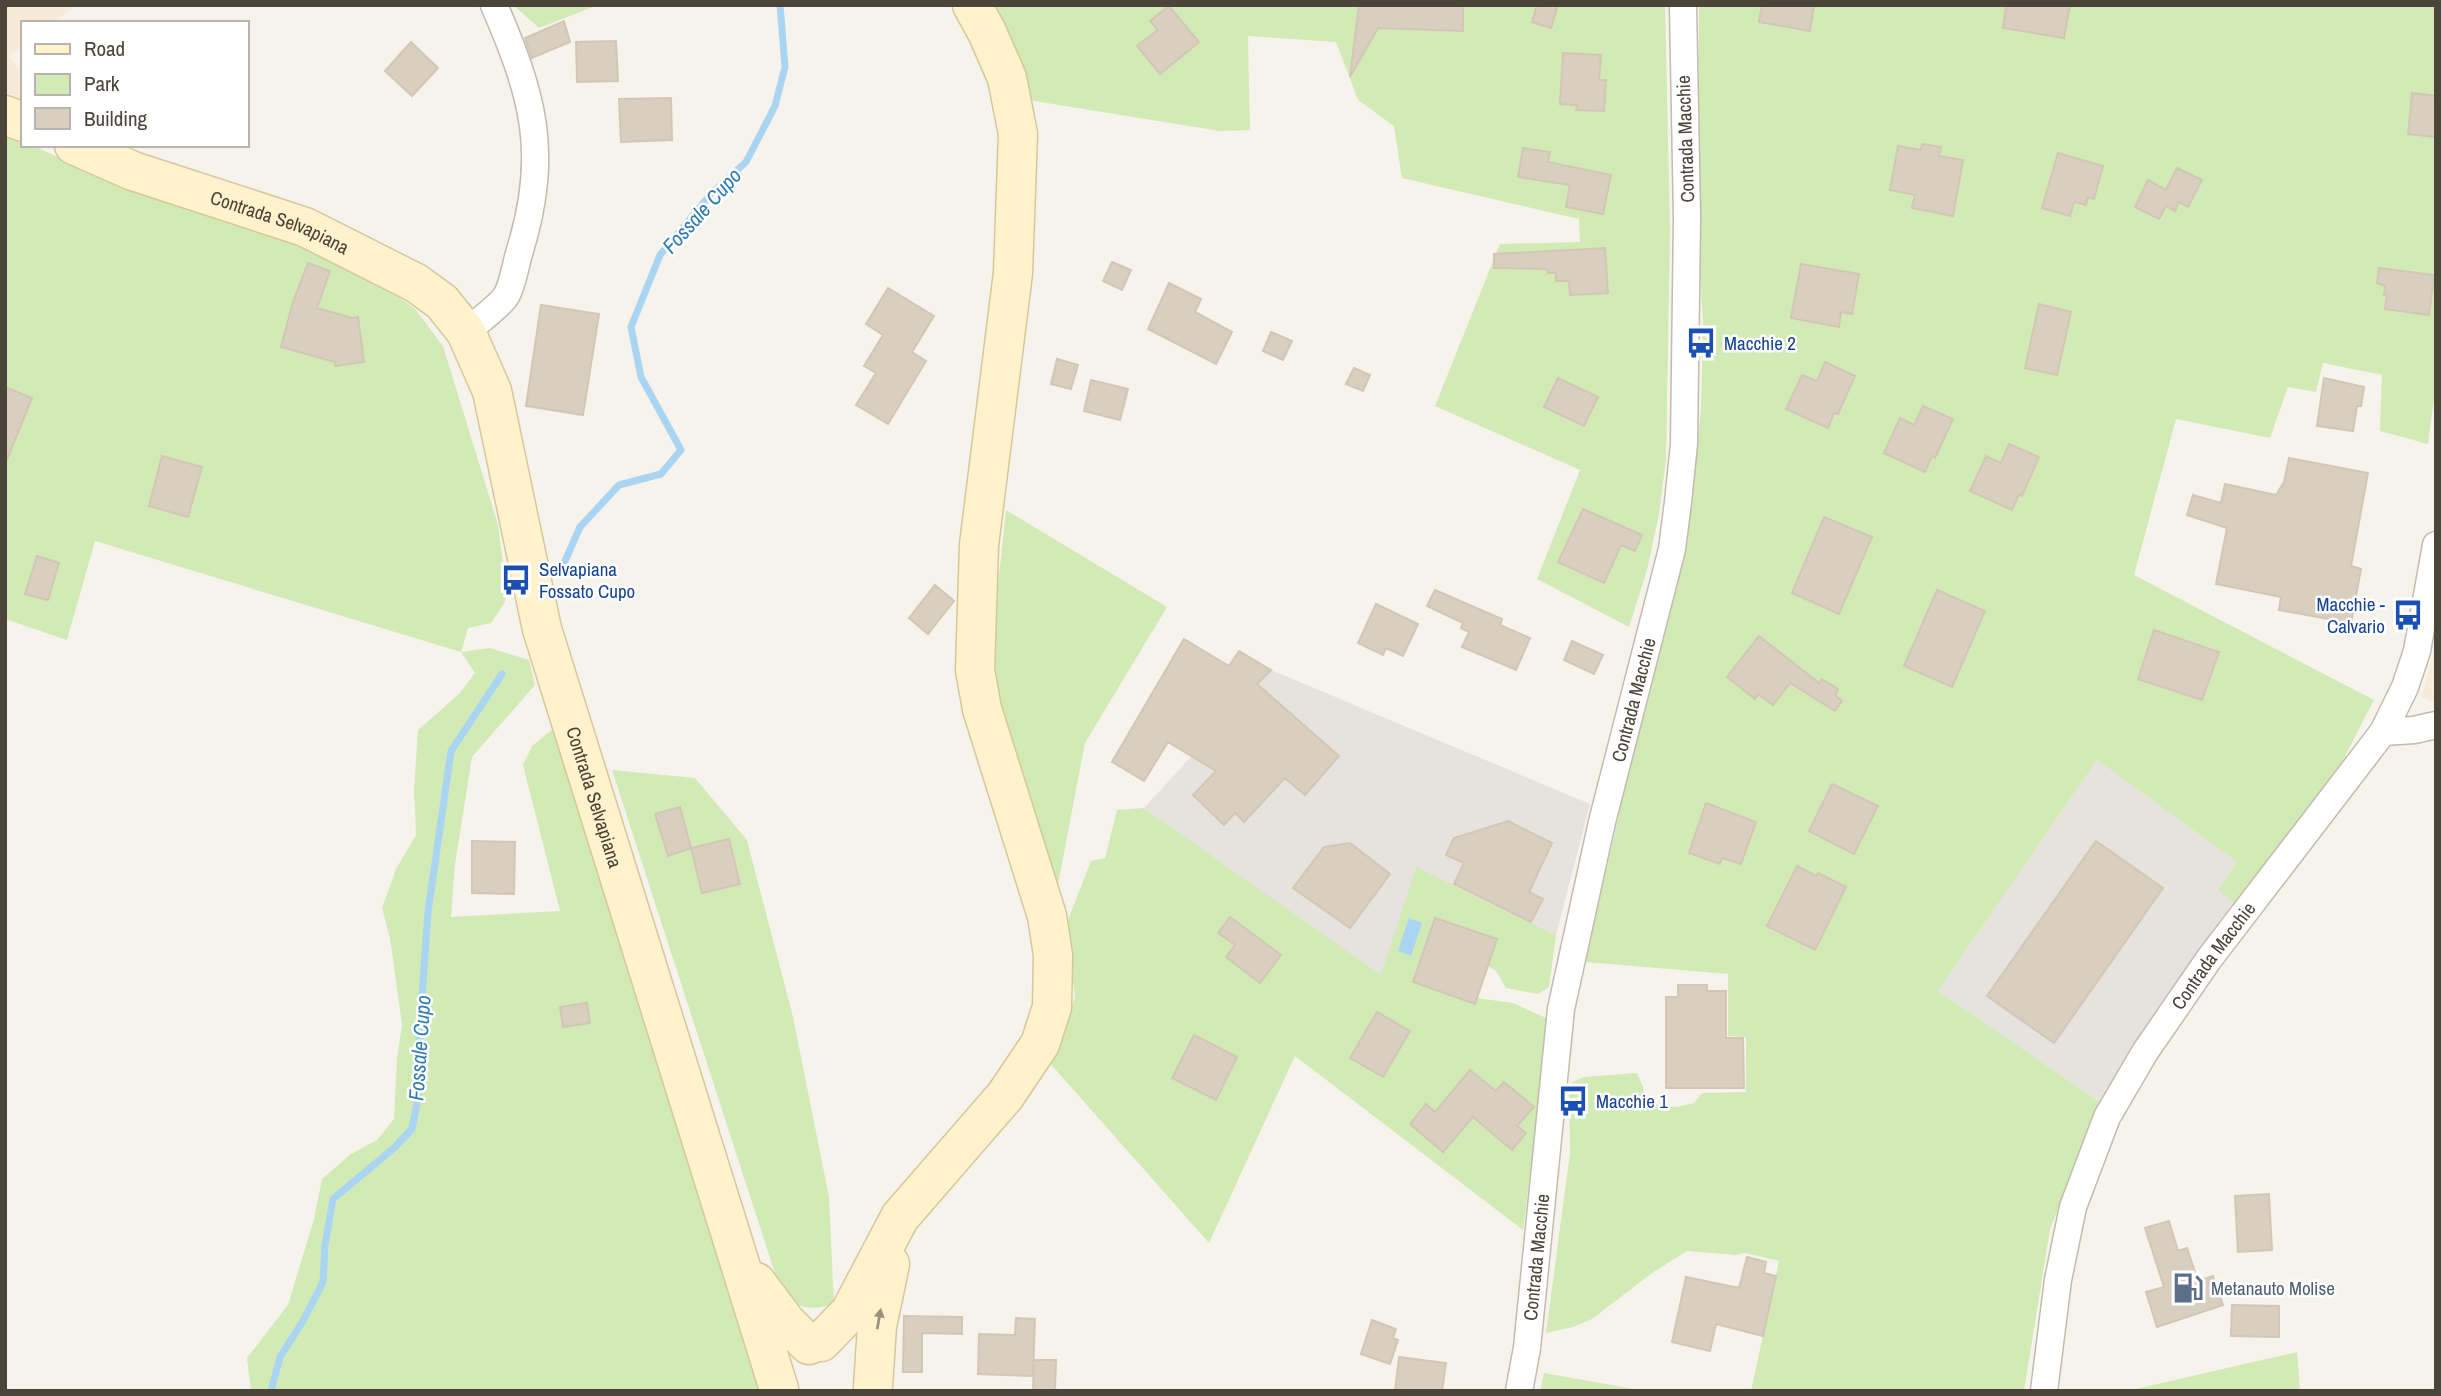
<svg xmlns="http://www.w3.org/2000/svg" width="2441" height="1396" viewBox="0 0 2441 1396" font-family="'Archivo Narrow',sans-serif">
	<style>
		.commercial { fill: #f7ead8 }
		.industrial { fill: #e6e2dd }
		.green { fill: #d2eab5 }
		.water { fill: #a9d4f2 }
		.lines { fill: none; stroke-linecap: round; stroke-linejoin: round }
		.stream { stroke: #a9d4f2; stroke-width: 7 }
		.building { fill: #d8cfc1; stroke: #d3c7b4; stroke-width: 2 }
		.minor-casing { stroke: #c2bbae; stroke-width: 29 }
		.secondary-casing { stroke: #d6c79b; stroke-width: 41 }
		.minor { stroke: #fff; stroke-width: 26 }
		.secondary { stroke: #fff3cd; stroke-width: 38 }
		.oneway { fill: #9c937c }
		.labels { text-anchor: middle; stroke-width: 5; stroke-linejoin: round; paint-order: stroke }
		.street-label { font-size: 19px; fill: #4b4439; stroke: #fff }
		.transit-label { font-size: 19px; fill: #164399; stroke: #fff; text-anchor: start }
		.service-label { font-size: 19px; fill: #4e5e75; stroke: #fff; text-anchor: start }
		.water-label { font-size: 21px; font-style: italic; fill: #2e7ab2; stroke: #fff }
	</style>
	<rect width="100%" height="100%" fill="#f6f3ec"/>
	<!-- commercial -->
	<path class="commercial" d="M5 5H76L53 23H23V46L9 56 23 73V100L5 92Z
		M2436 643V703L2422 697Z"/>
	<!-- industrial -->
	<path class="industrial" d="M1271 670 1590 804 1556 935 1454 884 1381 976 1144 808Z
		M2097 760 2237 862 2236 904 2146 1026 2100 1102 1938 991Z"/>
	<!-- green -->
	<path class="green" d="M513 5H598L539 28Z
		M987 5H1665L1670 229 1666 460 1659 514 1647 570 1629 627 1537 579 1580 470 1435 406 1500 244 1580 242 1579 219 1402 178 1394 126 1358 100 1336 42 1248 36 1250 130 1220 131 1028 100Z
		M1699 5H2436V383L2428 444 2380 431 2382 375 2323 363 2316 392 2288 387 2270 438 2176 419 2134 575 2374 700 2342 762 2236 904 2218 890 2237 862 2097 760 1938 991 2100 1102 2050 1229 2024 1391H1751L1779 1261 1745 1253 1736 1255 1687 1251 1652 1273 1592 1319 1573 1327 1546 1333 1570 1153 1569 1084 1584 1077 1637 1073 1643 1087 1646 1103 1677 1107 1694 1103 1702 1093 1746 1092V1037L1728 1036V974L1585 962 1599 881 1607 868 1644 700 1687 529 1696 465 1701 407 1703 325 1698 232Z
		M5 133 23 141V145H32L66 161 304 245 369 274 415 309 443 346 498 525 506 586 505 602 491 623 468 628 461 652 490 648 529 660 535 685 472 757 455 864 451 917 560 911 523 765 532 746 554 728 765 1391H251L247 1358 288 1305 314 1219 322 1179 351 1154 377 1140 394 1119 397 1059 402 1025 390 938 382 908 396 869 416 835 414 790 418 730 459 694 475 673 461 652 95 541 67 640 5 619Z
		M1006 510 1167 607 1085 743 1055 900 1007 745 990 660Z
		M612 770 695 778 747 840 793 1017 829 1197 834 1304C811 1311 798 1309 781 1292Z
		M1144 808 1381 975 1416 867 1556 935 1549 987 1538 994 1506 988 1496 971 1488 966 1477 998 1513 1003 1546 1018 1542 1082 1523 1230 1295 1056 1209 1243 1048 1061 1075 998 1066 925 1091 861 1105 858 1117 810Z
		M2297 1352 2300 1391H2127Z
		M1544 1373 1645 1391H1540Z"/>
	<!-- water -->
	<path class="water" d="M1409 918 1422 923 1411 956 1398 951Z"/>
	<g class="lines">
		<!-- stream -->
		<path class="stream" d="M565 561 580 527 619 485 661 474 681 450 641 377 631 327 660 255 710 195 746 162 775 106 785 67 780 5
			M271 1391 280 1357 303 1321 323 1282 325 1245 333 1199 394 1148 412 1129 418 1098V1054L428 912 451 751 502 674"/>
	</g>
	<!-- building -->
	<path class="building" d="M1359 5H1463V31L1378 28 1350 77Z
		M1537 5H1558L1551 28 1532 22Z
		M1762 5H1814L1810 31 1759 22Z
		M2006 5H2070L2064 38 2003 28Z
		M1169 6 1199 42 1160 74 1137 46 1158 30 1150 21Z
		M564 21 570 42 532 58 525 38Z
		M616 41 618 81 577 82 576 42Z
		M411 42 438 68 412 96 385 71Z
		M1563 53 1601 55 1599 80H1606L1604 111 1576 110 1577 105 1560 104Z
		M2412 93 2436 96V137L2408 134Z
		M671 98 672 140 621 142 619 99Z
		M1922 144 1941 147 1939 156 1963 160 1953 216 1912 208 1915 195 1890 190 1898 146 1921 150Z
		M1523 148 1550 152 1548 162 1611 175 1603 214 1566 207 1570 185 1518 177Z
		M2058 153 2103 166 2094 199 2088 197 2086 205 2074 202 2070 216 2042 208Z
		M2177 168 2202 180 2188 207 2179 202 2175 211 2166 206 2159 219 2135 207 2148 180 2166 190Z
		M1605 248 1608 293 1570 295 1569 281H1556V273H1548L1547 269 1494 268V254Z
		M1112 262 1131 270 1122 290 1103 281Z
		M308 263 330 271 317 308 352 318 358 317 364 362 335 366V362L281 347 293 302Z
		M1801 264 1859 274 1852 314 1841 312 1839 327 1791 318Z
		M2379 268 2434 275 2429 315 2385 309 2387 294 2384 295 2385 286 2377 283Z
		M1169 283 1201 299 1195 312 1232 332 1216 364 1148 329Z
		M888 288 934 316 912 352 926 361 888 424 856 405 876 373 864 366 883 335 866 324Z
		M2039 304 2071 312 2057 375 2025 368Z
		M541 305 599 314 583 415 526 406Z
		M1271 332 1292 341 1283 360 1263 351Z
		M1057 359 1078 365 1071 389 1051 384Z
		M1825 362 1855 376 1838 414 1834 413 1828 428 1786 409 1802 375 1817 381Z
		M1354 368 1370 375 1363 391 1346 384Z
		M1558 378 1598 397 1584 426 1544 407Z
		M2324 378 2364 387 2361 406H2357L2353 431 2317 426Z
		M1091 380 1128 389 1120 420 1084 411Z
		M5 387 32 398 6 462H5Z
		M1923 406 1953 419 1935 458 1932 456 1925 472 1884 453 1900 418 1914 425Z
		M2009 444 2039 457 2022 496 2019 494 2012 510 1970 491 1986 456 2001 463Z
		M162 456 202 467 188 517 149 506Z
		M2289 458 2368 473 2351 566 2361 569 2351 623 2279 610 2281 597 2216 584 2227 528 2187 515 2193 495 2221 503 2225 484 2276 495 2284 482Z
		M1583 509 1642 535 1635 551 1621 545 1604 583 1558 562Z
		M1824 517 1872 537 1839 614 1792 593Z
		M37 556 59 563 48 600 25 594Z
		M935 585 954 601 928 634 909 618Z
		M1435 590 1502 619 1500 625 1530 638 1516 670 1462 647 1469 632 1461 628 1463 623 1427 606Z
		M1937 590 1985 611 1952 687 1904 666Z
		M1376 604 1418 624 1403 656 1386 648 1383 655 1358 643Z
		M2154 630 2219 652 2202 700 2138 679Z
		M1759 636 1819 683 1822 679 1838 689 1835 695 1842 701 1835 711 1790 683 1773 705 1758 694 1755 699 1727 677Z
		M1184 639 1229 666 1239 651 1271 670 1257 684 1339 756 1305 795 1285 778 1244 822 1235 813 1224 825 1193 795 1216 771 1168 742 1144 781 1112 762Z
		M1572 641 1603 655 1594 674 1564 660Z
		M1832 784 1878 806 1854 854 1809 831Z
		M1706 803 1756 822 1741 864 1722 858 1720 864 1689 853Z
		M680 807 691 848 668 856 655 814Z
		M1508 821 1552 843 1529 892 1543 899 1531 922 1454 884 1464 863 1446 855 1454 838Z
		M729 839 740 884 702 893 691 848Z
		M472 841 515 842 514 894 472 893Z
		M2096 841 2163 888 2054 1043 1987 996Z
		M1350 843 1390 874 1350 928 1293 888 1324 847Z
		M1797 866 1816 876 1818 873 1846 887 1815 950 1767 926Z
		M1230 917 1281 955 1260 983 1226 957 1235 945 1218 933Z
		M1435 918 1497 939 1475 1004 1413 982Z
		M1678 985H1707V991H1726V1038H1743L1744 1088H1666V997H1678Z
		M587 1003 590 1023 563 1027 560 1007Z
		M1377 1012 1410 1031 1383 1077 1350 1058Z
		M1194 1035 1237 1057 1216 1100 1172 1078Z
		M1470 1070 1496 1091 1504 1082 1534 1107 1517 1126 1526 1133 1512 1150 1473 1117 1443 1152 1410 1124 1426 1104 1435 1112Z
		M2269 1194 2272 1250 2238 1252 2235 1196Z
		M2169 1221 2178 1251 2187 1248 2198 1281 2213 1276 2223 1305 2157 1327 2146 1292 2164 1287 2145 1228Z
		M1747 1257 1766 1262 1764 1273 1776 1276 1763 1336 1716 1324 1710 1351 1672 1342 1686 1277 1739 1288Z
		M2232 1305 2279 1306V1337L2231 1336Z
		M904 1316 962 1317V1334L922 1333V1372H903Z
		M1016 1318 1035 1319 1033 1376 978 1374 979 1334 1015 1335Z
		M1372 1320 1396 1329 1393 1338 1398 1340 1390 1364 1361 1354Z
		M1399 1357 1446 1363 1442 1391H1395Z
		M1034 1360H1056L1055 1391H1033Z"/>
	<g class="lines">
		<!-- minor casing -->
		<g class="minor-casing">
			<g id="minor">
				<path d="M466 332C476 323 500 306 506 296 513 285 516 262 520 250 550 153 533 95 494 5"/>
				<path d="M2383 732 2414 730 2436 725"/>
				<path id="s1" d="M1519 1391 1527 1348 1561 1009 1602 822 1672 549 1678 502 1684 444 1687 218 1683 5"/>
				<path id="s2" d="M2044 1391 2058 1280 2073 1207 2107 1117 2145 1052 2209 959 2383 732 2405 687 2417 651 2436 545"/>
			</g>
		</g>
		<!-- secondary casing -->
		<g class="secondary-casing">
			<g id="secondary">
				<path d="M5 115 23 122"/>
				<path id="s3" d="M74 145 133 171 305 227 416 283 442 302 466 332 492 391 542 629 779 1389"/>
				<path d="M756 1282 786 1322 809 1345"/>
				<path d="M821 1342 850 1312 900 1217 1005 1096 1040 1044 1052 1007 1053 955 1047 916 982 709 975 670 979 545 1013 273 1018 134 1007 78 987 32 972 5"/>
				<path d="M873 1387 877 1326 890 1264"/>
			</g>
		</g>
		<!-- minor -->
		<use href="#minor" class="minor"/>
		<!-- secondary -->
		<use href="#secondary" class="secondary"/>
	</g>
	<!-- one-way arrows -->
	<defs><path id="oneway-solid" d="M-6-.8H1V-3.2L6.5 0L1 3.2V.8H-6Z" transform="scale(1.75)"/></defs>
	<use class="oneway" href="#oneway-solid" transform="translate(879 1319) rotate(-80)"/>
	<!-- icons -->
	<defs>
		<g id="bus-bare" transform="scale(2.415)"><path d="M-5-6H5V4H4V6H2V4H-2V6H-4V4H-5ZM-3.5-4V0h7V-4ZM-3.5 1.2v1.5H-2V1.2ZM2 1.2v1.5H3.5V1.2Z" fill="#1a4fb4" stroke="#fff" stroke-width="2.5" paint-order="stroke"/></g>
		<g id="fuel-bare" transform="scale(2.415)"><path d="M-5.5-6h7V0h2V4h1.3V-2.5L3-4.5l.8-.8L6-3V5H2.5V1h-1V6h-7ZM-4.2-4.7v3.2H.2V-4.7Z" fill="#5c6f8a" stroke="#fff" stroke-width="2.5" paint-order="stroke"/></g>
	</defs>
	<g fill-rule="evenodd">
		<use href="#bus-bare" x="1701" y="343"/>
		<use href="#bus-bare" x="516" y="580"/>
		<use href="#bus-bare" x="2408" y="615"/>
		<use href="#bus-bare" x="1573" y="1101"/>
		<use href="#fuel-bare" x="2188" y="1288"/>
	</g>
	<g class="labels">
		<!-- street labels -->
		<g class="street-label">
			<text transform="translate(1685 139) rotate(-92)" y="7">Contrada Macchie</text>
			<text dy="7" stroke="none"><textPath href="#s3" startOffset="220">Contrada Selvapiana</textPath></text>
			<text dy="7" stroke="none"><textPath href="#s1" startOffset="702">Contrada Macchie</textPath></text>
			<text dy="7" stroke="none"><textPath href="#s3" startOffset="924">Contrada Selvapiana</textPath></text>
			<text dy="7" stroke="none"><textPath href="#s2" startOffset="476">Contrada Macchie</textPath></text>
			<text dy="7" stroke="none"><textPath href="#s1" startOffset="135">Contrada Macchie</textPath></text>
		</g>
		<!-- transit labels -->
		<g class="transit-label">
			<text x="1724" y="350">Macchie 2</text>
			<text x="539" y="576">Selvapiana<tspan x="539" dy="22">Fossato Cupo</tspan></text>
			<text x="2385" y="611" text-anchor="end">Macchie -<tspan x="2385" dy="22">Calvario</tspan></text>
			<text x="1596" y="1108">Macchie 1</text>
		</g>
		<!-- service labels -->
		<g class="service-label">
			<text x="2211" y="1295">Metanauto Molise</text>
		</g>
		<!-- water labels -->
		<g class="water-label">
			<text transform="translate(702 211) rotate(-48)" y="7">Fossale Cupo</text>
			<text transform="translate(420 1048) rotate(-86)" y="7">Fossale Cupo</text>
		</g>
	</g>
	<!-- border -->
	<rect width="2441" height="1396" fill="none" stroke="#4b4439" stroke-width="14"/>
	<!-- legend -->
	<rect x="21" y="21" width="228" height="126" fill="#ffffff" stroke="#b7b4b0" stroke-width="2"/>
	<rect x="35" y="44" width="35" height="10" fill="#fff3cd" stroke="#b7b4b0" stroke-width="2"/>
	<text x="84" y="56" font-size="21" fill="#4b4439">Road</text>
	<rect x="35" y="74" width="35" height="21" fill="#d2eab5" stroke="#b7b4b0" stroke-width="2"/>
	<text x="84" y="91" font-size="21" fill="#4b4439">Park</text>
	<rect x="35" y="108" width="35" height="21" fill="#d8cfc1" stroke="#b7b4b0" stroke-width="2"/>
	<text x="84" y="126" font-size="21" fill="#4b4439">Building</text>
</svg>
